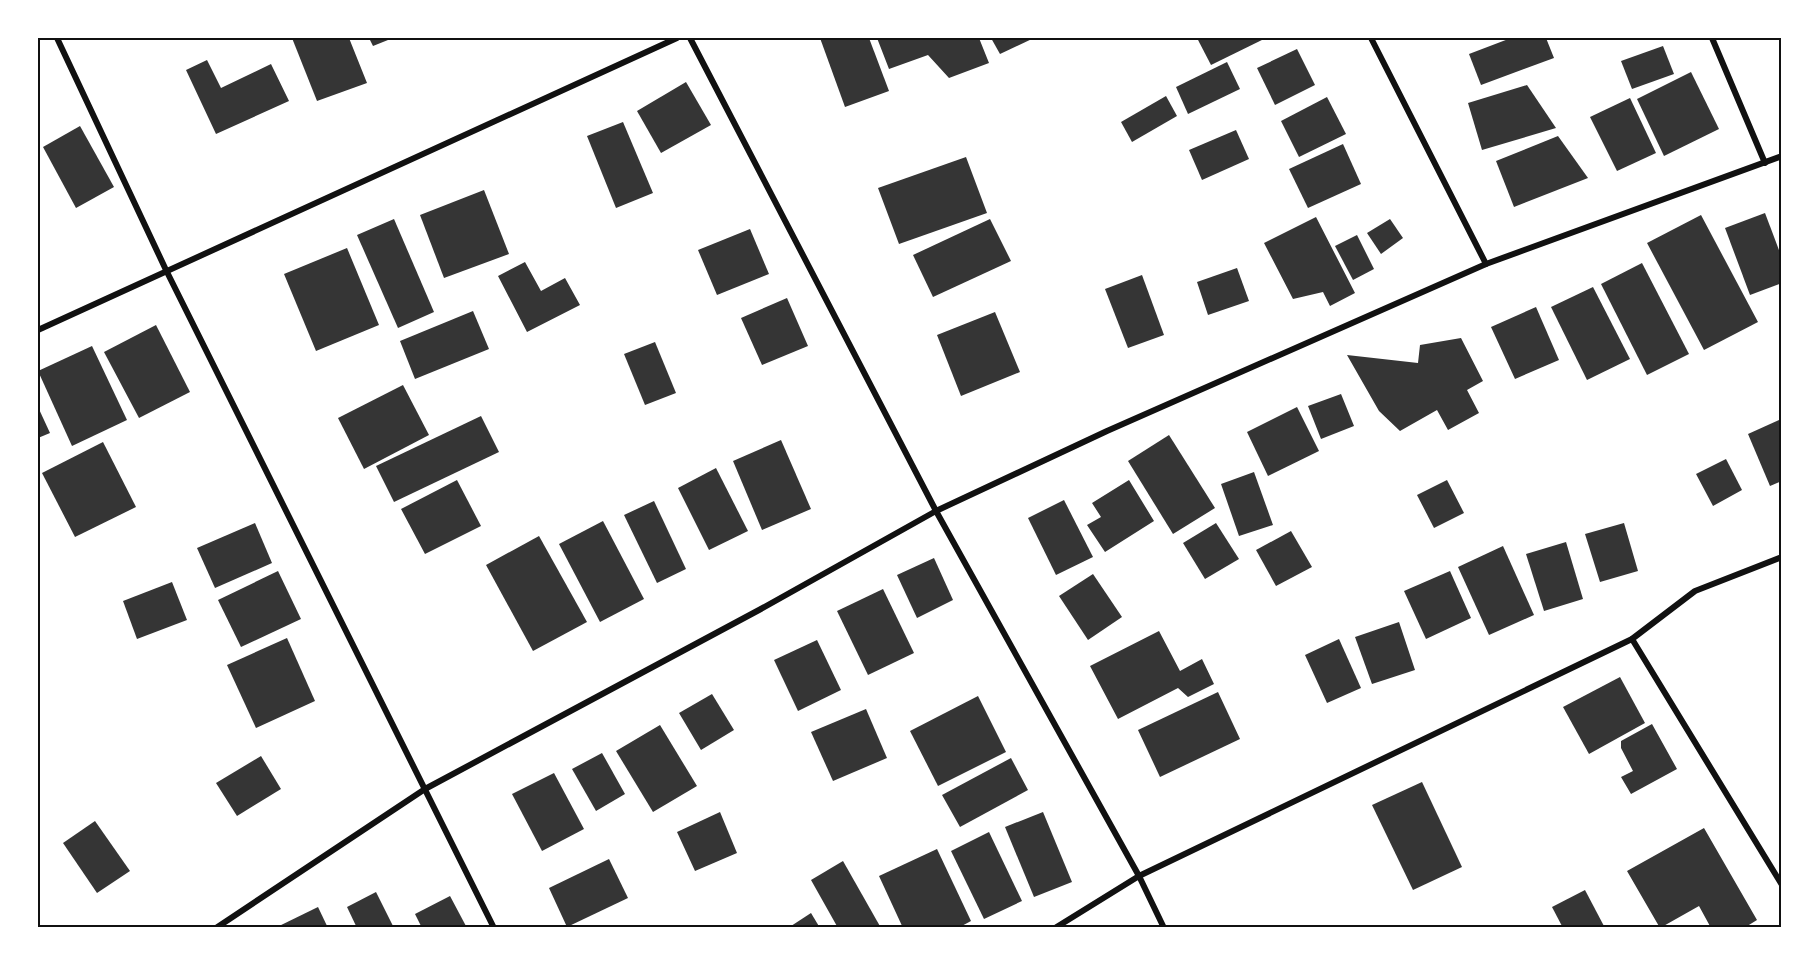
<svg xmlns="http://www.w3.org/2000/svg" width="1819" height="965" font-family="Cabin,sans-serif">
<rect width="100%" height="100%" fill="#fff"/>
<g fill="#353535">
<path d="M292,38H349L367,83L317,101Z"/>
<path d="M369,38H393L373,46Z"/>
<path d="M820,38H869L889,91L845,107Z"/>
<path d="M877,38H979L989,63L949,78L928,55L889,69Z"/>
<path d="M991,38H1034L1000,54Z"/>
<path d="M1197,38H1266L1211,65Z"/>
<path d="M1511,38H1546L1554,58L1481,85L1469,54Z"/>
<path d="M1663,46L1674,74L1632,89L1621,61Z"/>
<path d="M1297,49L1315,85L1275,105L1257,68Z"/>
<path d="M207,60L221,88L271,64L289,101L216,134L186,70Z"/>
<path d="M1227,62L1240,89L1188,114L1176,87Z"/>
<path d="M1691,72L1719,129L1664,156L1637,99Z"/>
<path d="M686,82L711,125L661,153L637,111Z"/>
<path d="M1527,85L1556,128L1482,150L1468,103Z"/>
<path d="M1166,96L1177,116L1132,142L1121,122Z"/>
<path d="M1327,97L1346,134L1299,157L1281,121Z"/>
<path d="M1630,98L1656,153L1617,171L1590,117Z"/>
<path d="M623,122L653,193L616,208L587,136Z"/>
<path d="M80,126L114,187L76,208L43,147Z"/>
<path d="M1236,130L1249,159L1202,180L1189,150Z"/>
<path d="M1558,136L1588,178L1514,207L1496,161Z"/>
<path d="M1343,144L1361,184L1308,208L1289,169Z"/>
<path d="M966,157L987,213L899,244L878,188Z"/>
<path d="M484,190L509,254L444,278L420,215Z"/>
<path d="M1765,213L1782,258V283L1750,295L1725,228Z"/>
<path d="M1701,215L1758,322L1704,350L1647,243Z"/>
<path d="M1316,217L1355,293L1330,306L1323,292L1293,299L1264,243Z"/>
<path d="M394,219L434,312L398,328L357,235Z"/>
<path d="M990,219L1011,261L933,297L913,255Z"/>
<path d="M1390,219L1403,238L1381,254L1367,233Z"/>
<path d="M750,229L769,274L717,295L698,250Z"/>
<path d="M1357,235L1374,269L1353,280L1335,246Z"/>
<path d="M347,248L379,325L316,351L284,274Z"/>
<path d="M525,262L541,291L565,278L580,305L527,332L498,276Z"/>
<path d="M1642,263L1689,354L1647,375L1601,284Z"/>
<path d="M1237,268L1249,301L1208,315L1197,282Z"/>
<path d="M1142,275L1164,335L1128,348L1105,289Z"/>
<path d="M1593,287L1630,359L1587,380L1551,307Z"/>
<path d="M787,298L808,346L762,365L741,318Z"/>
<path d="M1536,307L1559,360L1515,379L1491,327Z"/>
<path d="M473,311L489,349L415,379L400,341Z"/>
<path d="M995,312L1020,372L961,396L937,335Z"/>
<path d="M156,325L190,392L139,418L104,352Z"/>
<path d="M1461,338L1483,381L1467,390L1479,413L1448,430L1437,410L1400,431L1379,411L1347,355L1418,363L1420,345Z"/>
<path d="M655,342L676,393L645,405L624,354Z"/>
<path d="M92,346L127,420L72,446L38,371Z"/>
<path d="M403,385L429,435L364,469L338,418Z"/>
<path d="M1341,394L1354,426L1321,439L1308,406Z"/>
<path d="M38,407L50,433L38,438Z"/>
<path d="M1297,407L1319,451L1268,476L1247,432Z"/>
<path d="M481,416L499,452L394,502L376,466Z"/>
<path d="M1779,420L1782,427V481L1770,486L1748,434Z"/>
<path d="M1169,435L1215,508L1173,534L1128,461Z"/>
<path d="M781,440L811,509L762,530L733,461Z"/>
<path d="M103,442L136,507L75,537L42,473Z"/>
<path d="M1726,459L1742,490L1713,506L1696,474Z"/>
<path d="M716,468L748,531L709,550L678,488Z"/>
<path d="M1254,472L1273,525L1239,536L1221,484Z"/>
<path d="M457,480L481,526L425,554L401,509Z"/>
<path d="M1129,480L1154,521L1105,552L1087,525L1101,517L1092,503Z"/>
<path d="M1447,480L1464,513L1434,528L1417,495Z"/>
<path d="M1064,500L1093,557L1056,575L1028,518Z"/>
<path d="M654,501L686,569L657,583L624,515Z"/>
<path d="M603,521L644,599L600,622L559,544Z"/>
<path d="M255,523L272,563L215,588L197,548Z"/>
<path d="M1216,523L1239,559L1205,579L1183,543Z"/>
<path d="M1624,523L1638,571L1600,582L1585,534Z"/>
<path d="M1291,531L1312,567L1276,586L1256,550Z"/>
<path d="M539,536L587,622L533,651L486,565Z"/>
<path d="M1566,542L1583,599L1544,611L1526,554Z"/>
<path d="M1503,546L1534,615L1489,635L1458,567Z"/>
<path d="M934,558L953,600L917,618L897,575Z"/>
<path d="M278,571L301,619L241,647L218,600Z"/>
<path d="M1450,571L1471,618L1426,639L1404,591Z"/>
<path d="M1093,574L1122,617L1088,640L1059,596Z"/>
<path d="M172,582L187,620L137,639L123,601Z"/>
<path d="M883,589L914,653L868,675L837,611Z"/>
<path d="M1399,622L1415,670L1372,684L1355,637Z"/>
<path d="M1159,631L1180,671L1202,659L1214,684L1188,697L1178,688L1118,719L1090,666Z"/>
<path d="M287,638L315,701L256,728L227,665Z"/>
<path d="M1339,639L1361,688L1327,703L1305,655Z"/>
<path d="M817,640L841,690L798,711L774,660Z"/>
<path d="M1620,677L1645,723L1589,754L1563,707Z"/>
<path d="M1218,692L1240,739L1160,777L1138,730Z"/>
<path d="M712,694L734,730L701,750L679,713Z"/>
<path d="M978,696L1006,752L938,786L910,731Z"/>
<path d="M866,709L887,758L833,781L811,732Z"/>
<path d="M1652,724L1677,769L1631,794L1621,777L1633,771L1621,748V741Z"/>
<path d="M660,725L697,786L653,812L616,751Z"/>
<path d="M602,753L625,794L596,811L572,769Z"/>
<path d="M261,756L281,789L237,816L216,783Z"/>
<path d="M1011,758L1028,790L960,827L942,795Z"/>
<path d="M554,773L584,829L542,851L512,794Z"/>
<path d="M1422,782L1462,867L1413,890L1372,805Z"/>
<path d="M720,812L737,853L695,871L677,832Z"/>
<path d="M1043,812L1072,882L1034,897L1005,827Z"/>
<path d="M95,821L130,871L97,893L63,843Z"/>
<path d="M1704,828L1757,920L1744,928H1711L1699,906L1660,928L1627,871Z"/>
<path d="M989,832L1022,901L984,919L951,851Z"/>
<path d="M937,849L971,921L958,928H903L879,876Z"/>
<path d="M609,859L628,898L567,927L549,888Z"/>
<path d="M843,861L881,928H838L811,880Z"/>
<path d="M1585,890L1605,928H1563L1552,907Z"/>
<path d="M376,892L394,928H357L347,907Z"/>
<path d="M450,896L467,928H422L415,914Z"/>
<path d="M318,907L328,928H275Z"/>
<path d="M811,913L820,928H788Z"/>
</g>
<g fill="none" stroke-linecap="round" stroke-linejoin="round">
<g stroke="#111" stroke-width="6">
<path d="M57,38L166,270L494,928"/>
<path d="M690,38L936,511L1139,876L1164,928"/>
<path d="M1371,38L1486,264"/>
<path d="M1712,38L1765,163"/>
<path d="M38,330L677,38"/>
<path d="M1632,639L1782,885"/>
<path d="M216,928L425,789L759,610L936,511L1107,431L1486,264L1782,156"/>
<path d="M1055,928L1139,876L1632,639L1695,591L1782,557"/>
</g>
</g>
<rect width="1819" height="965" fill="none" stroke="#ffffff" stroke-width="78"/>
<rect x="39" y="39" width="1741" height="887" fill="none" stroke="#111" stroke-width="2"/>
</svg>
